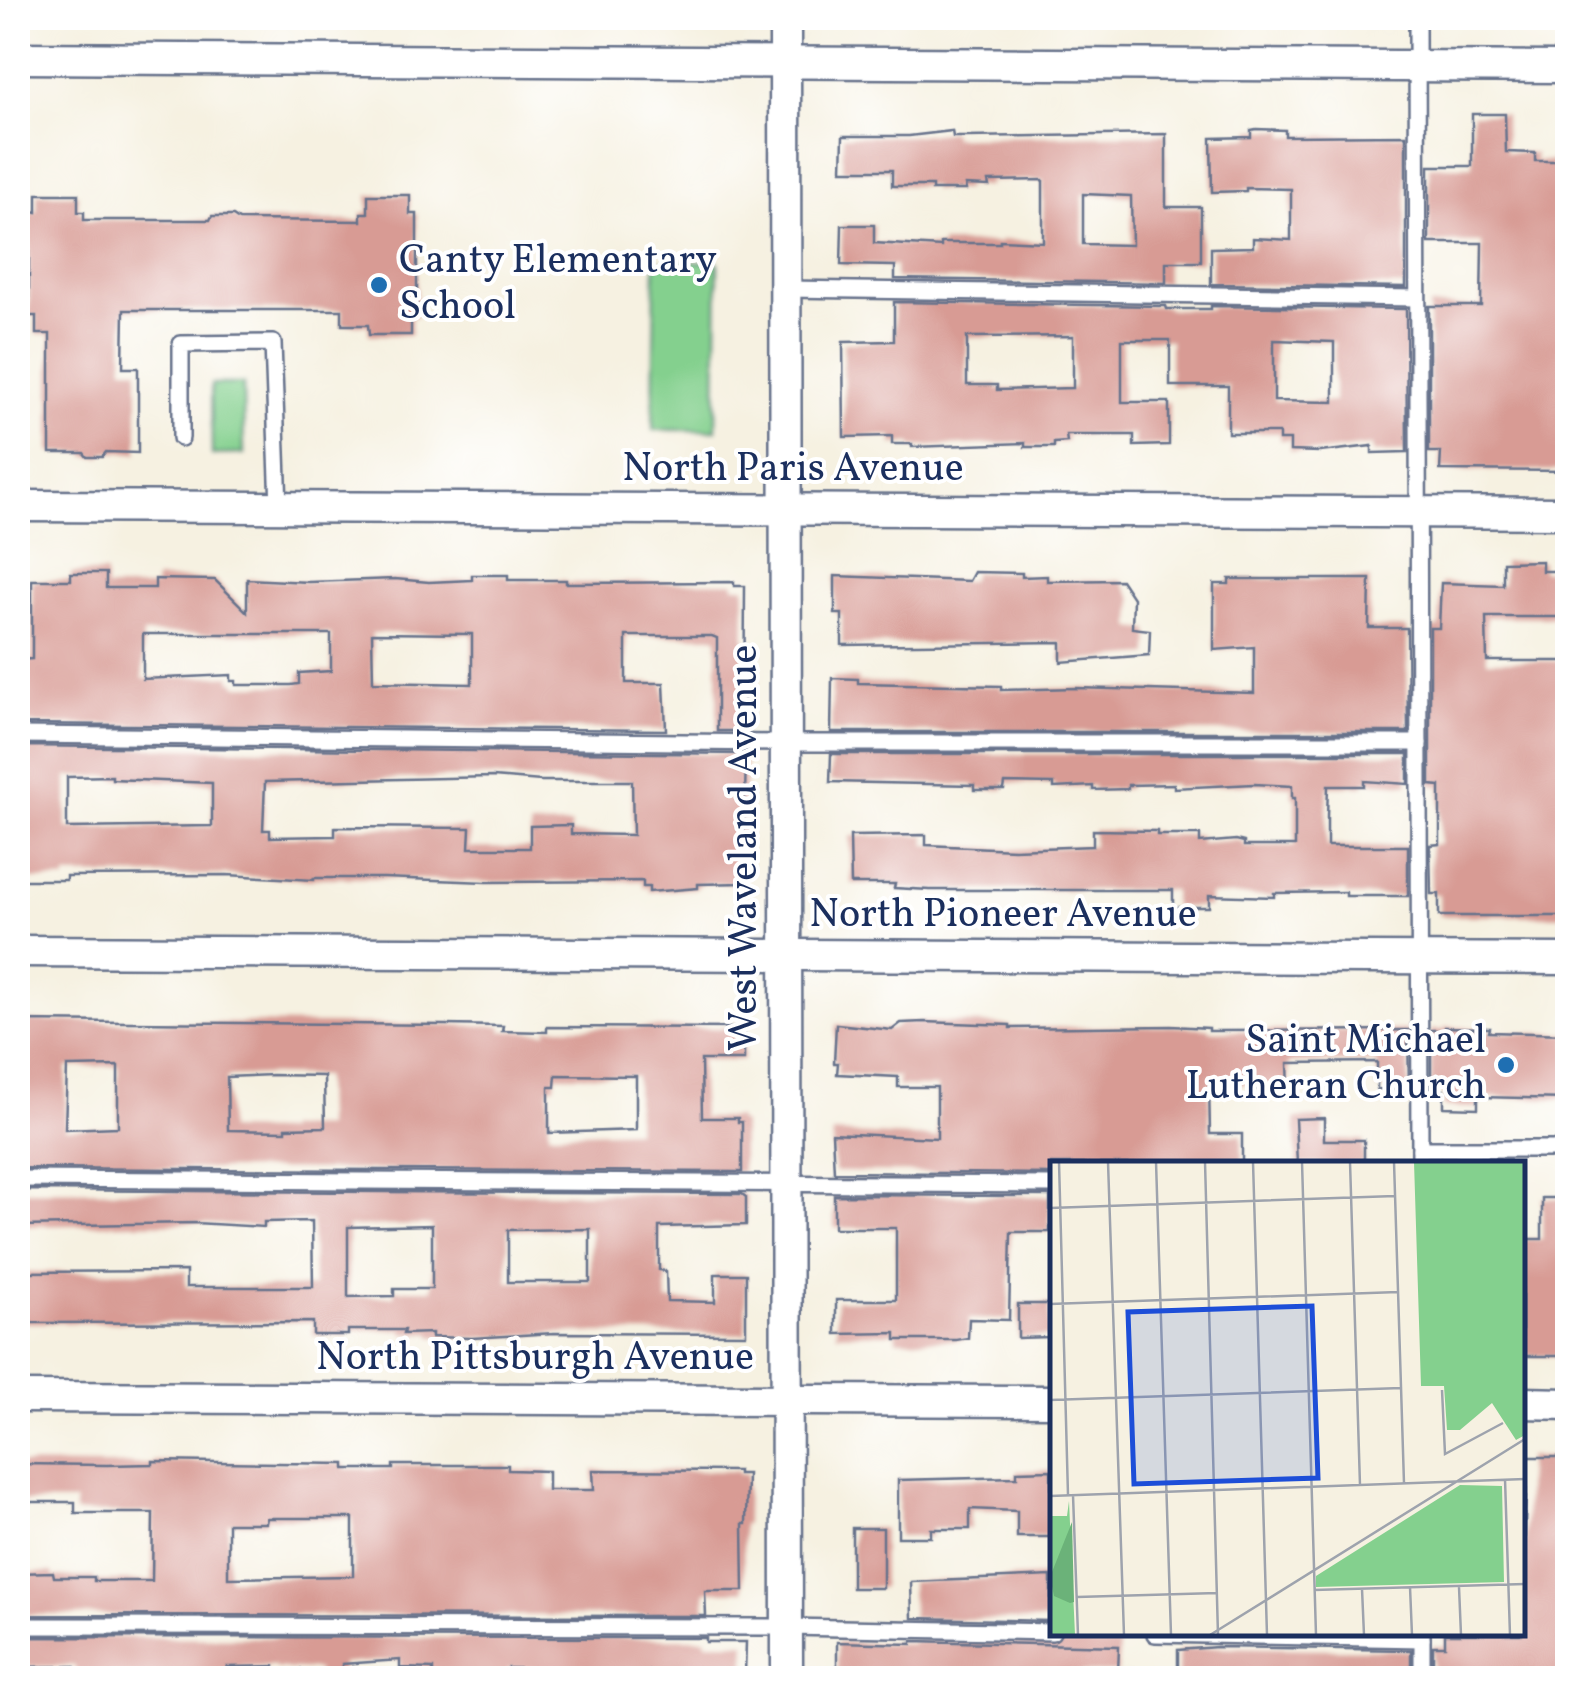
<svg xmlns="http://www.w3.org/2000/svg" width="1585" height="1696" font-family="Vollkorn,serif">
<rect width="100%" height="100%" fill="#fff"/>
<filter id="ink" filterUnits="userSpaceOnUse"><feTurbulence type="fractalNoise" baseFrequency=".01" numOctaves="2"/><feDisplacementMap in="SourceGraphic" scale="20" xChannelSelector="R" yChannelSelector="G"/><feConvolveMatrix kernelMatrix="1 2 1 2 8 2 1 2 1" color-interpolation-filters="sRGB"/></filter>
<filter id="wash" filterUnits="userSpaceOnUse"><feTurbulence type="fractalNoise" baseFrequency=".0048" numOctaves="4" result="noise"/><feDisplacementMap in="SourceGraphic" scale="40" xChannelSelector="R" yChannelSelector="G"/><feGaussianBlur stdDeviation="2.25" result="paint"/><feColorMatrix in="noise" values="0 0 0 0 0 0 0 0 0 0 0 0 0 0 0 0 0 1.4 0 .05"/><feComposite in="paint" operator="in"/></filter>
<g filter="url(#wash)">
<rect width="100%" height="100%" fill="#f6f1e1"/>
<g fill="#84d08e" stroke="#508076" stroke-width="2.5">
<path d="M655,262H718L716,430H653Z"/>
<path d="M211,384H243L244,454L212,455Z"/>
</g>
<g id="blocks">
<g fill="#d89b94" fill-rule="evenodd">
<path d="M1472,114H1505L1506,152L1535,153V161H1568V471L1440,470L1441,452H1429V306H1481L1482,243H1429V166H1472Z"/>
<path d="M1256,129L1285,130V136L1406,135V287L1211,284V248L1253,247V238L1291,240V189L1246,188V191L1212,192L1211,138L1251,137V130Z"/>
<path d="M952,131L953,137H965L1166,134V207H1201V262H1166V283L895,279V266L841,265L842,225H874V243L941,247V243H1000V240L1043,242V180L988,181L989,186L965,185L966,190H932V186H892V170H842L843,136H909ZM1083,194L1131,196L1132,245L1083,244Z"/>
<path d="M37,194H78V212H84V220H210L212,216H233L239,220L361,221V213H368V195H410V214H417V316L411,317V335H369L368,325H342V310H124L123,368H138V453L106,452L102,457H87L84,453H50V334H36V316H29V211L37,212Z"/>
<path d="M894,302L1166,306L1167,309H1211V306L1406,309L1407,452L1372,453V446L1320,452L1290,451V440H1279V433H1228V386H1170V340H1122V402H1169V445L1134,446V435H1066L1067,442L1054,443V447H1025V443L912,447V444H892V436L844,437L843,342L894,341ZM1073,336V388L997,390V385H967V337ZM1274,340L1334,342V402L1274,401Z"/>
<path d="M1542,561V571H1568V617H1486L1487,661H1568V916H1439V894H1431L1430,845L1440,844V786L1430,785V628H1439L1441,583L1503,585V562Z"/>
<path d="M974,572L1022,573V577L1047,576V581L1121,580L1133,598L1132,628L1150,630L1149,655L1061,662V642L842,645V614H835V576L969,581Z"/>
<path d="M71,573H106V588H155V579L215,580L247,612V579L309,582L395,579L429,582L472,580V575H508V580H566V583L734,582V586H745L744,731H717V638L712,636H626V683H664L666,730L18,724V660L32,659V580H71ZM372,633L472,634V684L373,682ZM143,634H331V671L299,673V684L291,685H236V681H231V675L143,679Z"/>
<path d="M1229,579H1370L1369,628H1407L1408,732H831L832,678L858,679V683L1001,686V690L1076,688L1254,693V647L1214,650V584H1229Z"/>
<path d="M18,746L746,754L743,883L698,884V888L649,892V887H643V881L486,882L384,878H314V880L227,875L66,876V880H18ZM112,776V779L212,783V826L67,828V777ZM493,777L541,781H632L633,835L571,834V825L530,826V848H469L470,828L335,827V836L270,837V830H263L265,782Z"/>
<path d="M831,754H1408V784L1364,781V786H1328L1327,817V846H1408V896H1346V892L1274,893V897L1209,895V907H1173V890H930L894,888L895,884H851L850,836L926,835V845L1014,849L1093,846V830L1157,831V835H1200V843L1236,840L1244,842V846H1295V798H1292V786L1254,784L1174,788V784L1128,785V789L1093,790V786L1054,788V784L1005,783L1004,790H974V785L830,782Z"/>
<path d="M18,1021L445,1025L503,1026L502,1031L547,1032V1027L744,1028V1060H701L702,1118H738V1122H742V1172L18,1168ZM118,1066V1127L65,1129L67,1067ZM272,1075L324,1076L325,1127L286,1128V1131L228,1130L227,1077ZM556,1075L636,1076V1130L549,1133V1087H555Z"/>
<path d="M924,1022L1010,1025V1028L1171,1026L1209,1028V1031L1408,1030L1409,1090L1377,1089V1062L1288,1063L1289,1090H1257V1084L1209,1083L1210,1134H1242V1164H1051V1174L834,1172L832,1133L937,1138V1087H898V1077L837,1074L838,1063H834L836,1024L892,1030L901,1023Z"/>
<path d="M1445,1027L1490,1028L1489,1032L1568,1034V1099L1478,1097V1108L1444,1107V1090H1431V1030H1445Z"/>
<path d="M1324,1118V1140H1364V1164H1297L1295,1119Z"/>
<path d="M18,1190L742,1194L746,1197V1225L659,1227V1270L666,1271L667,1301L715,1302V1274H746V1334L554,1333L472,1338L432,1337V1333L403,1334L404,1330H348V1335H313V1322L18,1323V1272L186,1271V1287H313L312,1221L264,1222V1227L195,1223L18,1226ZM432,1225V1289H394V1296L348,1297V1227ZM590,1229V1282H508V1230Z"/>
<path d="M834,1195L1050,1196V1232H1011L1009,1320L969,1319L968,1338L956,1340H896V1333L836,1334V1300H896V1228H834Z"/>
<path d="M1542,1198H1568V1356H1522V1239H1542Z"/>
<path d="M1018,1304H1049V1337L1018,1338Z"/>
<path d="M1527,1457H1568V1678H1433V1646H1445V1634H1522Z"/>
<path d="M153,1461L345,1464V1469H393V1465H508V1470L548,1471V1490H594L593,1470L738,1471V1474H747L746,1524H743L744,1591H705L706,1616L18,1615V1573L53,1572L54,1577H94V1581H152L153,1513H75V1502H18V1464L107,1465L153,1464ZM267,1518H353V1576L228,1578V1523H266Z"/>
<path d="M1051,1470L1052,1537H1017V1511L970,1509V1529H931V1537H898V1480L1017,1477V1471Z"/>
<rect x="852" y="1528" width="31" height="60"/>
<path d="M1051,1576V1621L912,1618L911,1582Z"/>
<path d="M18,1637L706,1638V1642H746L745,1674H714V1670L554,1672V1669L508,1668V1675H433V1669L400,1668V1660L342,1664V1677L317,1678V1670L275,1669V1666L227,1667V1678L106,1674V1678H75V1666L18,1667Z"/>
<path d="M912,1641L1119,1646L1118,1673H1051V1678H978V1673L931,1674V1678L837,1674V1642L912,1644Z"/>
<path d="M1217,1647L1411,1650V1678L1283,1674V1678H1178V1650Z"/>
</g>
</g>
</g>
<g filter="url(#ink)">
<use href="#blocks" fill-opacity="0" stroke="#68738c" stroke-width="2.5"/>
<g fill="none" stroke-linecap="round" stroke-linejoin="round">
<g stroke="#68738c" stroke-width="20">
<g id="service">
<path d="M1417,18L1420,1164"/>
<path d="M786,289L1417,298"/>
<path d="M181,438V344L273,343L279,507"/>
<path d="M18,735L786,743H1419"/>
<path d="M1420,1149H1568"/>
<path d="M18,1179L1052,1185"/>
<path d="M18,1626L787,1627L1052,1632"/>
<path d="M1155,1634L1422,1639"/>
<path d="M1422,1634V1678"/>
</g>
</g>
<g stroke="#68738c" stroke-width="35">
<g id="minor">
<path d="M785,18L787,1678"/>
<path d="M18,58L1568,67"/>
<path d="M18,506L1568,513"/>
<path d="M18,951L1568,959"/>
<path d="M18,1397L1052,1401"/>
<path d="M1522,1403L1568,1404"/>
</g>
</g>
<use href="#service" stroke="#fff" stroke-width="15"/>
<use href="#minor" stroke="#fff" stroke-width="30"/>
</g>
</g>
<g fill="#1f6fb2" stroke="#fff" stroke-width="4">
<circle cx="379" cy="285" r="10"/>
<circle cx="1506" cy="1065" r="10"/>
</g>
<g text-anchor="middle" dominant-baseline="central" stroke-width="8" stroke-linejoin="round" paint-order="stroke">
<g font-size="40" fill="#1b2f5e" stroke="#fff" text-anchor="start">
<text x="399" y="262">Canty Elementary<tspan x="399" dy="46">School</tspan></text>
<text x="1486" y="1042" text-anchor="end">Saint Michael<tspan x="1486" dy="46">Lutheran Church</tspan></text>
</g>
<g font-size="40" fill="#1b2f5e" stroke="#fff">
<text x="793" y="470">North Paris Avenue</text>
<text transform="translate(746 848) rotate(-90)">West Waveland Avenue</text>
<text x="1003" y="916">North Pioneer Avenue</text>
<text x="535" y="1359">North Pittsburgh Avenue</text>
</g>
</g>
<g transform="translate(1050 1161)">
<rect width="475" height="475" fill="#f6f1e1"/>
<path d="M364,1H475V274L466,279L442,242L410,269H397L394,225H371ZM410,324L452,325L454,421L266,426V415ZM19,340L25,474H0V355H17Z" fill="#84d08e"/>
<path d="M22,361L24,441L20,442L4,435L0,416Z" fill="#6bb279"/>
<path fill="none" stroke="#9ea3ad" stroke-width="2.5" d="M9,1L18,334M58,1L74,474M106,1L121,474M155,1L168,474M203,1L217,474M252,1L266,474M300,1L310,324M344,1L354,322M0,47L345,35M0,143L348,131M392,229L395,293L453,262M0,239L351,227M455,318L460,474M23,334L28,474M0,335L475,318M360,426L362,474M409,426L411,474M312,428L314,474M264,429L475,423M27,436L167,432M160,474L475,278"/>
<path fill="#1d4ed8" fill-opacity="0.15" stroke="#1d4ed8" stroke-width="5" d="M262,145L268,317L84,323L78,151Z"/>
<rect width="475" height="475" fill="none" stroke="#1b2f5e" stroke-width="5"/>
</g>
<rect width="1585" height="1696" fill="none" stroke="#fff" stroke-width="60"/>
</svg>
